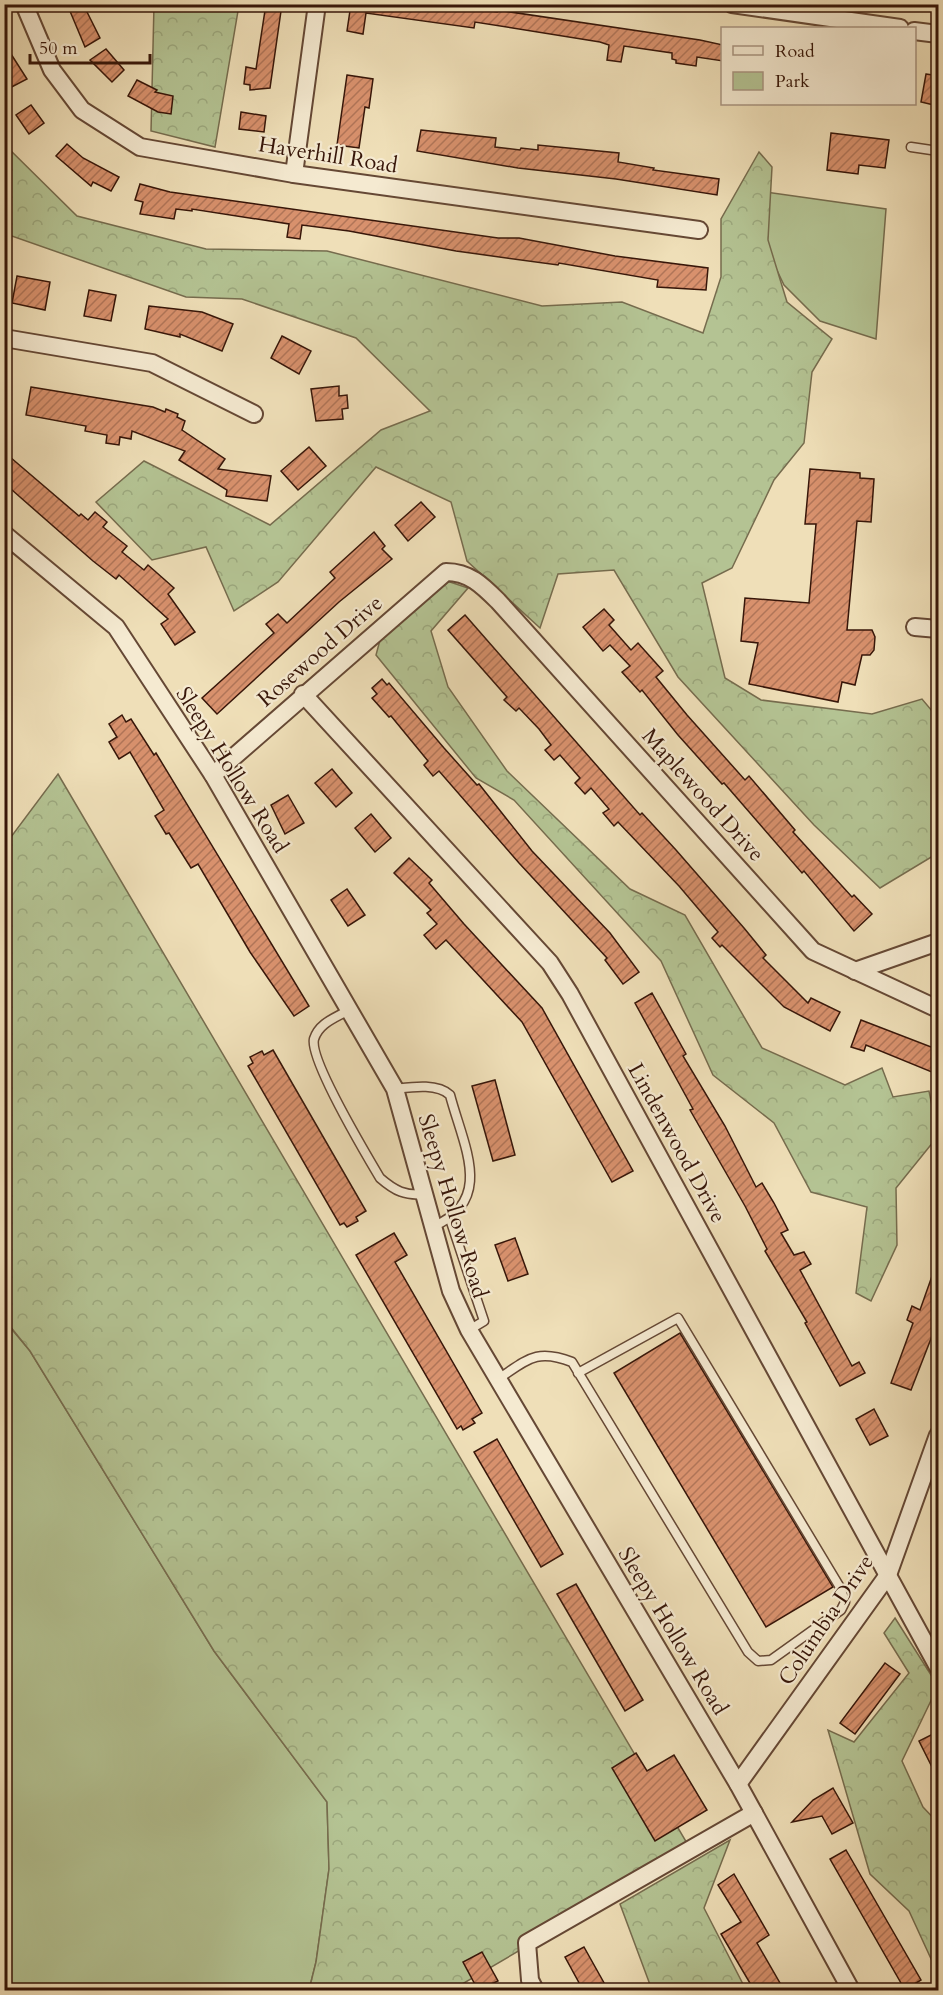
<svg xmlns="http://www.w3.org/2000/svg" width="943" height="1995" font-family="Cardo,serif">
<defs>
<pattern id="forest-crowns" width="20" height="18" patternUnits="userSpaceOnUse" patternTransform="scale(1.5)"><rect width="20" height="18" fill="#b4c393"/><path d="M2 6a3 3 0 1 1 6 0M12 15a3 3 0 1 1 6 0" fill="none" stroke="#9ba77d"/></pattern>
<pattern id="building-hatch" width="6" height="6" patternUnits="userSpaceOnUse" patternTransform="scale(1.5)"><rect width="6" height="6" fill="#d8916d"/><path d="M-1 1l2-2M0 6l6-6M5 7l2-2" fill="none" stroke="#b07558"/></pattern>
</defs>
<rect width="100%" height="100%" fill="#efdfb8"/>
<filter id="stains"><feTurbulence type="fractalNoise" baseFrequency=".00333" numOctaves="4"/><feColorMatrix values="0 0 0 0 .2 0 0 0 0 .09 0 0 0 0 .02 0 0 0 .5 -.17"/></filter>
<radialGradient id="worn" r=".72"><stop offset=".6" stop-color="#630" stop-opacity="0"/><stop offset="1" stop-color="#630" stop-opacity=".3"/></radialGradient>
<g fill="#b4c393" stroke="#766c4e" stroke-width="1.5">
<path d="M759,191L886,209L876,339L820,321L784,285L761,237Z"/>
<path d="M4,1320L30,1351L214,1651L327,1802L329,1869L316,1962L309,1990H5Z"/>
</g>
<g fill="url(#forest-crowns)" stroke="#766c4e" stroke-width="1.5">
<path d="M154,5H239L215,147L151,131Z"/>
<path d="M4,144L77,216L206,249L327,251L542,306L622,302L703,333L721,277V219L759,152L772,167L768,240L787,302L832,339L812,372L804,443L774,480L732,568L702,583L725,678L761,700L872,714L922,699L938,718V853L880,888L814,825L678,677L614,570L558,574L540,628L467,561L451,502L376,467L278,582L234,611L206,547L152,560L96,502L144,461L270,525L381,430L430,411L356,338L242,299L186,297L6,234Z"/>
<path d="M447,581L468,588L431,631L448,687L507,771L630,889L685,915L762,1048L845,1085L882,1068L893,1097L929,1091L938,1136L896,1188L897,1245L871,1301L856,1293L867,1207L811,1192L774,1123L713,1075L661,961L514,800L476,778L376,655L380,640Z"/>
<path d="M58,774L691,1850L452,1990H309L316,1962L329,1869L327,1802L214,1651L30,1351L5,1320V845Z"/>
<path d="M895,1618L938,1686L902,1761L923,1807L938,1823V1974L909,1911L870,1874L828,1730L854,1742L909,1673L884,1633Z"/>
<path d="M730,1840L704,1908L746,1990H652L620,1904Z"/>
</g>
<g fill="url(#building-hatch)" stroke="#371609" stroke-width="1.5">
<path d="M67,4H83L100,38L85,47Z"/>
<path d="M266,4H282L270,88L250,90V85L244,84L246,67L256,69Z"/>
<path d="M351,4H440L497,12V10L700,40L723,45V61L697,57L696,66L676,63V60L672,59V53L624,46L621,62L607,60L609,45L600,42L475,22L474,28L366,13L363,34L347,31Z"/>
<path d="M4,43L27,79L4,91Z"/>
<path d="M106,49L124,70L112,82L90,60Z"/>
<path d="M926,74L939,76V100L935,99L934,105L921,102Z"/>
<path d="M347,75L373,79L369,108L365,107L359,148L337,145Z"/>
<path d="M137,80L157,90L155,92L173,96L171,114L158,112L128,96Z"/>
<path d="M31,105L44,123L29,134L16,115Z"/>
<path d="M241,112L266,116L264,132L239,129Z"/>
<path d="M421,130L496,138L495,147L520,150L521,148L538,150V145L619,153L618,162L654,168L653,170L719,179L717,195L616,179L518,168L417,151Z"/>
<path d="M831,133L889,140L885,168L859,165L858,174L827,170Z"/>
<path d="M67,144L83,158L119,177L111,191L93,182L91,186L56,156Z"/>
<path d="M140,184L170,192L498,238H519L615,256L708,268L706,290L657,287L658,280L559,263L558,265L456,251L349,231L302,225L300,239L287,237L289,224L192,209V211L176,209L174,219L140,214L143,202L135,200Z"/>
<path d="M17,276L50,282L45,310L12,303Z"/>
<path d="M89,290L116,295L111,321L84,316Z"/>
<path d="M149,306L202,312L233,324L222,351L180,334V337L145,329Z"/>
<path d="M282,336L311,351L299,374L271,358Z"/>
<path d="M339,386V396L347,395L348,408L342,409L343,419L316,421L311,389Z"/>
<path d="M31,387L153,407L165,412L166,409L178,414L177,417L185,421L182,430L225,459L218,469L271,476L267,501L226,496L227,490L179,460L185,451L132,431L131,439L120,437L119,445L106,443L107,435L85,431L86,426L26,415Z"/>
<path d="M309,447L326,466L298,490L281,471Z"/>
<path d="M10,457L79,516L81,514L88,520L95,512L107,522L103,527L127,546L122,552L144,570L148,565L174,588L168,594L195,632L175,645L161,624L168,619L119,575L116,579L93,561L4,483V464Z"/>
<path d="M810,469L860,473V478L874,479L871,522L857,521L847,630H872L875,637L874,650L870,655H862L855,685L842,682L838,702L749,684L758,643L741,641L745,598L809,603L816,524H805Z"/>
<path d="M421,502L435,517L408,541L395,525Z"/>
<path d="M374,532L385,546L382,549L392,559L339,602L217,714L202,698L274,633L266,624L278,614L287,623L335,578L330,572Z"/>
<path d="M604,609L614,620L609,625L631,650L638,643L663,671L656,677L687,715L745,780L749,776L795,830L793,832L852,897L854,895L872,914L854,931L804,871L802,873L724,783L722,784L678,735L642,690L640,692L622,672L630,666L610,645L603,651L583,627Z"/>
<path d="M465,615L640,815L642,813L676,850L744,928L766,955L763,958L808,1003L811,998L840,1012L830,1031L784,1007L722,945L720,947L712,938L718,932L679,886L618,822L614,826L603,813L609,809L591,788L585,794L575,783L580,778L560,755L554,760L545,750L551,745L539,729L519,708L516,711L504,700L507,697L448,630Z"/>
<path d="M382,679L387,685L389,683L444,748L477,785L479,784L532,851L610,933L639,972L623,984L605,960L607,958L519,863L439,771L433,776L424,765L428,761L391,716L389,717L372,698L377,694L372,688Z"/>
<path d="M122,715L126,722L131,719L154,755L156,753L309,1006L294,1016L250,952L198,864L191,868L169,833L166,834L155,816L164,810L130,752L119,759L109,742L117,737L109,724Z"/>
<path d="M332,769L352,793L336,807L315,783Z"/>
<path d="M288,795L304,823L285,834L271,805Z"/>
<path d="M371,814L391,838L375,852L355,828Z"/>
<path d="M409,858L432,880L429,883L464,924L542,1008L633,1171L612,1182L522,1022L446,940L436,949L424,935L437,924L427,913L431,910L394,873Z"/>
<path d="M347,889L365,915L348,926L331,900Z"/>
<path d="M652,993L686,1054L683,1056L725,1126L756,1187L762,1183L774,1203L788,1230L781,1233L794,1255L804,1252L811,1264L800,1270L852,1366L859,1362L865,1373L840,1386L805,1323L807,1322L765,1251L767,1249L745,1206L690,1110L693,1109L635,1003Z"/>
<path d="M861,1020L939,1050V1075L866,1045L864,1051L851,1047Z"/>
<path d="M273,1050L366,1211L356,1217L358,1221L347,1227L344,1223L340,1225L248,1066L253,1063L250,1057L262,1051L264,1055Z"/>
<path d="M495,1080L515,1155L493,1161L472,1086Z"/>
<path d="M394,1233L407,1255L395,1262L482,1413L472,1419L475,1423L463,1430L461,1426L457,1429L356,1255Z"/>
<path d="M515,1238L528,1274L508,1281L495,1245Z"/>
<path d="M937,1262L939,1318L911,1390L891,1383L913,1323L907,1320L912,1306L920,1310Z"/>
<path d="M680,1333L833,1587L766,1627L614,1373Z"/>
<path d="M874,1409L888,1436L870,1445L856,1419Z"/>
<path d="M497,1439L563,1554L541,1567L474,1452Z"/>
<path d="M576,1584L643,1700L625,1711L557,1594Z"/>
<path d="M885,1663L900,1674L855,1734L840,1723Z"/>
<path d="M939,1731V1781L919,1741Z"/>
<path d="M636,1753L647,1771L674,1755L707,1810L655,1841L612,1768Z"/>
<path d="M833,1788L853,1823L832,1834L822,1816L792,1822L813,1800Z"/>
<path d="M846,1850L921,1980L905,1990L830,1859Z"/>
<path d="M734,1874L769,1935L757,1943L784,1990H754L721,1934L741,1922L718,1885Z"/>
<path d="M584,1947L608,1990H583L565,1957Z"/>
<path d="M482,1952L498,1981L478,1990L463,1962Z"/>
</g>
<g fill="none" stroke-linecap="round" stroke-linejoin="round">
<g stroke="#654835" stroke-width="11">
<g id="lane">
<path d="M911,147L938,151"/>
<path d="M349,1010C335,1018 319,1023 314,1039C309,1059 367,1156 380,1178C395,1191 405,1196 425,1194"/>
<path d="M395,1089C412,1087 437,1083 450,1095C463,1145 495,1200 434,1226"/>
<path d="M450,1219L484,1321L469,1330"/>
<path d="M498,1379C527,1360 536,1348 572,1362L748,1652L758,1661L771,1660L841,1610L845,1602L841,1589L678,1318L578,1373"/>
</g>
</g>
<g stroke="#654835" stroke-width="20">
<g id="street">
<path d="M24,4L52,70L82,110L140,147L294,174L699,230"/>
<path d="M732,4L900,28"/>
<path d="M914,31L938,34"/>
<path d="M294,174L317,4"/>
<path d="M4,338L152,363L254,414"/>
<path d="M4,534L116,627L213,775L395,1089L451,1291L469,1330L738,1784L851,1990"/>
<path d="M915,627L938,629"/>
<path d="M303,694L550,963L570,994L938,1667"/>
<path d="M213,775L446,572C469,572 482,585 498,601L813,951L938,1009"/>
<path d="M855,971L938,942"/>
<path d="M738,1784L888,1575L938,1435"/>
<path d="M535,1990L530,1980L527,1943L754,1813"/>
</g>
</g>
<use href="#lane" stroke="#f5ead1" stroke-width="8"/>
<use href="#street" stroke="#f5ead1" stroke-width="16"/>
</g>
<g text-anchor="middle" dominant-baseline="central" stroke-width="4.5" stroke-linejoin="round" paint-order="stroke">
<g font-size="22" fill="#371609" stroke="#f5ead1">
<text transform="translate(328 155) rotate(9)">Haverhill Road</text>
<text transform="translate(320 651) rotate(-41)">Rosewood Drive</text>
<text transform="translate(232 770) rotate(58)">Sleepy Hollow Road</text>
<text transform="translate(703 795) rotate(48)">Maplewood Drive</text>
<text transform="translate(677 1143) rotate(61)">Lindenwood Drive</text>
<text transform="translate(453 1206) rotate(73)">Sleepy Hollow Road</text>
<text transform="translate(826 1620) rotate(-56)">Columbia Drive</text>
<text transform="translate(673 1631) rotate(59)">Sleepy Hollow Road</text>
</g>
</g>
<rect width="943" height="1995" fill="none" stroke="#efdfb8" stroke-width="24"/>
<rect x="6" y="6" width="931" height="1983" fill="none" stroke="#371609" stroke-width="3"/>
<rect x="12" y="12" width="919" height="1971" fill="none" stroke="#371609" stroke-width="1.5"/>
<rect x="721" y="27" width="195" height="78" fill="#f5ead1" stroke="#a99581" stroke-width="1.5"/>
<rect x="733" y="46" width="30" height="9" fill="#f5ead1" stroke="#a99581" stroke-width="1.5"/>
<text x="775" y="57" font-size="18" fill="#371609">Road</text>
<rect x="733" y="72" width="30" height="18" fill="#b4c393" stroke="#a99581" stroke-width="1.5"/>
<text x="775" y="87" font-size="18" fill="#371609">Park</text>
<path d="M30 54v9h120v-9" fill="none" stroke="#371609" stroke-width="3"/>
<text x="39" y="54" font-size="18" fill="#371609" stroke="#f5ead1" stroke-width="4.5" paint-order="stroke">50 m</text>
<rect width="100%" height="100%" filter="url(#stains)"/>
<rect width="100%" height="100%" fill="url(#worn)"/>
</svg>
